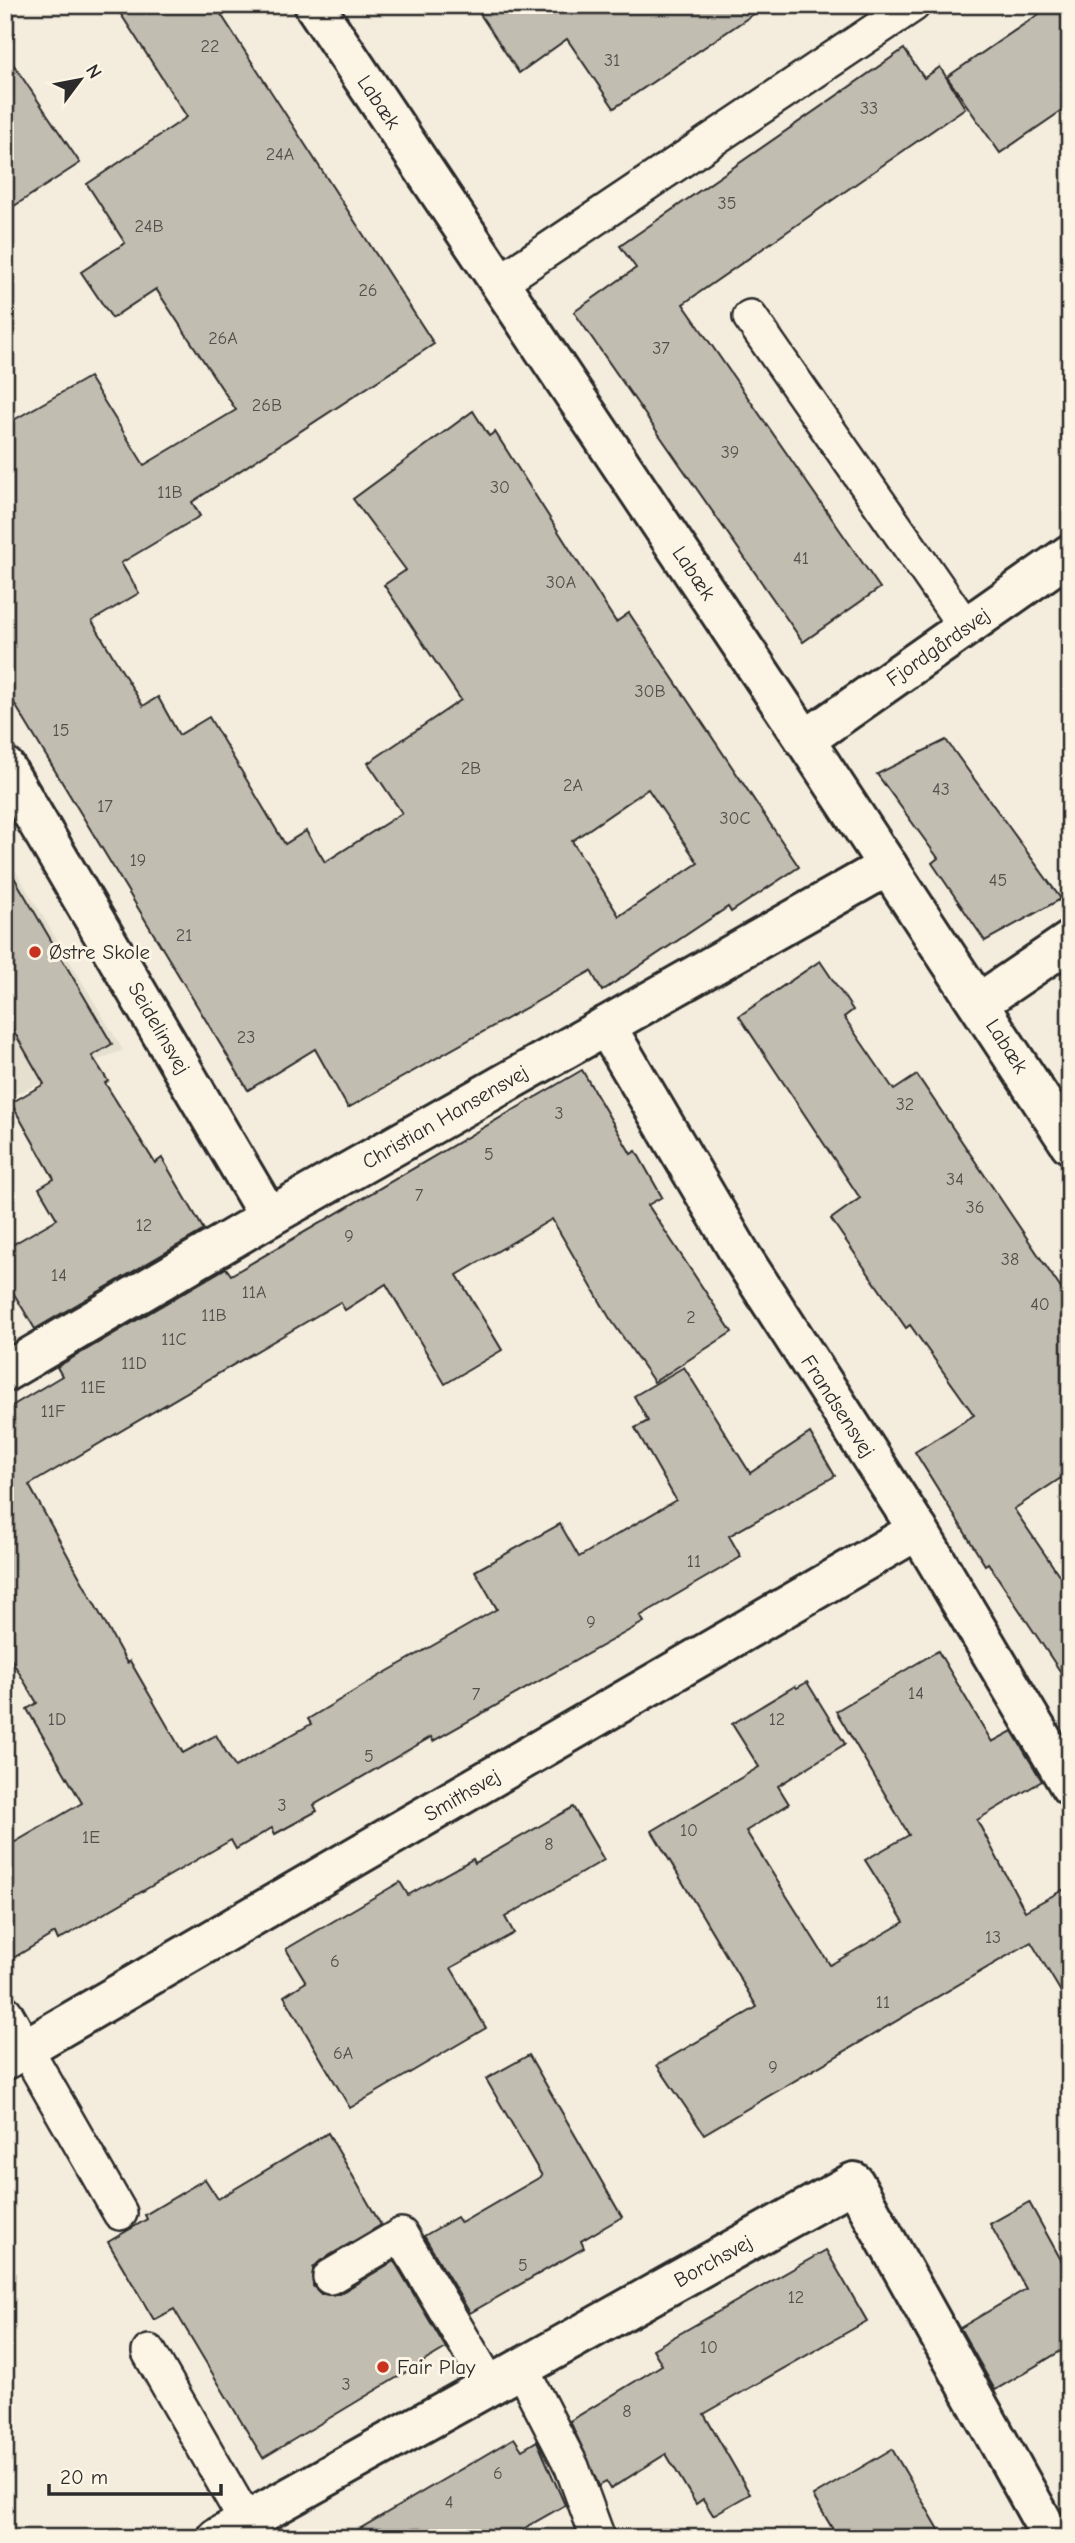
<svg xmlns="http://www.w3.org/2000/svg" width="1075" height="2543" font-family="'Comic Neue',sans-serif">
<rect width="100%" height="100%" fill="#f4edde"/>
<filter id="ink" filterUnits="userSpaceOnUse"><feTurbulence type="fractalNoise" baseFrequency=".0143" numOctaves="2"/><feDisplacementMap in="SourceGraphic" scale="14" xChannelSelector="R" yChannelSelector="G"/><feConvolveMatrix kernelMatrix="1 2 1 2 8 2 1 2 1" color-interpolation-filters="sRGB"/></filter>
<g filter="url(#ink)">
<path fill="#e5dfd0" d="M5,853L123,1050L5,1098Z"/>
<g fill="#c2bdb1" stroke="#2b2b2b" stroke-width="2" fill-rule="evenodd">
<path d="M115,5H215L434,344L192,502L200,516L121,563L139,593L92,621L143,706L158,697L179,735L209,717L285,844L306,831L325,862L402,813L368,763L461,700L384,585L406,570L353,499L473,411L489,436L495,432L616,622L629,613L799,867L731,912L728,907L602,991L591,971L348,1108L315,1049L248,1090L5,688V425L89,377L144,465L236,410L156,289L112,318L81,272L125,243L87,184L187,117ZM648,789L698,863L619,916L572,841Z"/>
<path d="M474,5H767L614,108L567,39L519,73Z"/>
<path d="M1052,5H1070V105L1000,153L947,77Z"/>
<path d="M904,49L924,78L940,67L965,108L683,304L880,588L803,642L574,312L636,268L620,246Z"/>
<path d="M5,52L80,163L5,212Z"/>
<path d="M946,740L1061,899L985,941L932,863L938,858L877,774Z"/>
<path d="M5,862L112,1044L92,1056L108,1081L105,1083L155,1163L162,1158L204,1230L35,1329L5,1279V1249L57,1219L39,1188L54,1179L11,1103L44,1084L5,1016Z"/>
<path d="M820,961L853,1010L844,1017L894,1090L917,1075L1070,1302V1472L1014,1509L1070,1591V1686L988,1563L985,1565L915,1452L974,1415L910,1325L906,1328L831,1219L860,1198L739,1016Z"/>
<path d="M582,1070L631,1154L636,1151L662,1197L648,1205L732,1332L654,1382L609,1317L552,1219L457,1275L502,1350L445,1384L386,1284L345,1310L340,1302L29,1485L127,1663L130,1661L183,1753L216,1735L235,1767L311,1724L308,1719L381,1675L497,1609L475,1571L560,1524L579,1557L676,1500L635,1428L648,1421L634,1396L684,1367L750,1473L810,1433L835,1476L729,1536L741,1557L640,1616L644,1622L433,1741L431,1737L314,1805L317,1811L275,1834L272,1828L236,1849L231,1840L58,1940L55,1933L5,1963V1848L82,1803L27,1709L37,1703L5,1649V1410L62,1376L57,1367L226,1268L231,1275Z"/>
<path d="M938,1651L992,1742L1012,1731L1042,1781L977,1820L1025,1911L1070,1886V2007L1031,1942L704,2134L657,2065L757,2007L652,1831L759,1767L732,1724L795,1686L797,1688L807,1682L845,1744L778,1786L789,1804L746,1831L830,1965L904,1922L865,1860L909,1835L836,1711Z"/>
<path d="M573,1807L604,1860L505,1917L514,1933L451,1968L486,2028L350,2108L284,1996L306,1982L286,1949L400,1882L408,1895L473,1859L475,1863Z"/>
<path d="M529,2055L622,2217L581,2241L584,2248L470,2313L424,2236L457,2217L461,2223L542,2176L486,2079Z"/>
<path d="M328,2133L381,2225L320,2261L313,2268V2286L321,2294H339L394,2261L446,2348L263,2458L174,2309L154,2320L108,2242L147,2219L145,2215L205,2179L218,2199Z"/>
<path d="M1029,2202L1065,2267L1070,2264V2367L1061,2351L995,2390L960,2328L1026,2289L990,2224Z"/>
<path d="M826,2250L867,2321L704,2414L750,2494L713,2515L703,2499L696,2504L666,2454L610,2489L606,2482L599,2486L570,2421L662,2365L653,2349Z"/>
<path d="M514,2438L522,2450L537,2441L565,2505L507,2538H344Z"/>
<path d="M892,2449L944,2538H838L813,2496Z"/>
</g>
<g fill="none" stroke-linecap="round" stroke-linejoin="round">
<g stroke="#2b2b2b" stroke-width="38">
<g id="lane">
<path d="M500,282L913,5"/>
<path d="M750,317L966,628"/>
<path d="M5,2012L120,2213"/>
<path d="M330,2277L401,2235L490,2385"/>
<path d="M149,2352L246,2521"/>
<path d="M521,2368L572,2467L598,2538"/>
</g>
</g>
<g stroke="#2b2b2b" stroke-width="44">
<g id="street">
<path d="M805,740L1070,554"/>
<path d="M5,767L269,1217"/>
<path d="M979,1003L1070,941"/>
<path d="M606,1026L742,1257L918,1530L1070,1786"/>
<path d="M5,1372L269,1217L888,866"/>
<path d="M5,2060L918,1530"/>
<path d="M217,2538L854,2182L1052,2538"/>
</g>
</g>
<g stroke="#2b2b2b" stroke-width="44">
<path id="secondary" d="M314,5L805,740L1070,1144"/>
</g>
<use href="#lane" stroke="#fcf5e5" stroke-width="33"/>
<use href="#street" stroke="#fcf5e5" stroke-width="38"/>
<use href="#secondary" stroke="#fcf5e5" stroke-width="38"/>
</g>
</g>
<g fill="#c8321e" stroke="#fcf5e5" stroke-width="2.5">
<circle cx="35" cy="952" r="7"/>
<circle cx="383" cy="2367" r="7"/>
</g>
<g text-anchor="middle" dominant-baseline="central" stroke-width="6" stroke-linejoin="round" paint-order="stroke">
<g font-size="18" fill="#51504c">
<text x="210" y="46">22</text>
<text x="612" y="60">31</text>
<text x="869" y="108">33</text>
<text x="280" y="154">24A</text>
<text x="727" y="203">35</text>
<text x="149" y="226">24B</text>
<text x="368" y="290">26</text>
<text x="223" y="338">26A</text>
<text x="661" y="348">37</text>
<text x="267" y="405">26B</text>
<text x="730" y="452">39</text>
<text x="500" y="487">30</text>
<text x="170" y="492">11B</text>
<text x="801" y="558">41</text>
<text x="561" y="582">30A</text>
<text x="650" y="691">30B</text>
<text x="61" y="730">15</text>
<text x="471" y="768">2B</text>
<text x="573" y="785">2A</text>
<text x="941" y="789">43</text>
<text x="105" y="806">17</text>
<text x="735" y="818">30C</text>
<text x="138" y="860">19</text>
<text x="998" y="880">45</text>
<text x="184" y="935">21</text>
<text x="246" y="1037">23</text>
<text x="905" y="1104">32</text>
<text x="559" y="1113">3</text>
<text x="489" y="1154">5</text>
<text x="955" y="1179">34</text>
<text x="419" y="1195">7</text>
<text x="975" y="1207">36</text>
<text x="144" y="1225">12</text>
<text x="349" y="1236">9</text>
<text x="1010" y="1259">38</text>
<text x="59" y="1275">14</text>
<text x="254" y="1292">11A</text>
<text x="1040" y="1304">40</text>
<text x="214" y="1315">11B</text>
<text x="691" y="1317">2</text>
<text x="174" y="1339">11C</text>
<text x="134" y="1363">11D</text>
<text x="93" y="1387">11E</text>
<text x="53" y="1411">11F</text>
<text x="694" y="1561">11</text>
<text x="591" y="1622">9</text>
<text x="916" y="1693">14</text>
<text x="476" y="1694">7</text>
<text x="57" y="1719">1D</text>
<text x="777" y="1719">12</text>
<text x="369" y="1756">5</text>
<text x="282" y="1805">3</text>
<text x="689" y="1830">10</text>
<text x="91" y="1837">1E</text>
<text x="549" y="1844">8</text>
<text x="993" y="1937">13</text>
<text x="335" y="1961">6</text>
<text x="883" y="2002">11</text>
<text x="343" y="2053">6A</text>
<text x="773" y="2067">9</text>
<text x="523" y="2265">5</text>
<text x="796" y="2297">12</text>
<text x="709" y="2347">10</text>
<text x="346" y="2384">3</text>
<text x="627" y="2411">8</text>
<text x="498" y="2473">6</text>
<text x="449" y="2502">4</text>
</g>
<g font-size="21" fill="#2b2b2b" stroke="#fcf5e5">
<text transform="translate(379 102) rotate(56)">Labæk</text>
<text transform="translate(694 573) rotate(56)">Labæk</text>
<text transform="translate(938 647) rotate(-35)">Fjordgårdsvej</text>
<text transform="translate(159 1028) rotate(60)">Seidelinsvej</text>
<text transform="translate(1007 1046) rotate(57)">Labæk</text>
<text transform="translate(445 1117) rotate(-30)">Christian Hansensvej</text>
<text transform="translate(838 1406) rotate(57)">Frandsensvej</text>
<text transform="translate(462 1795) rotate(-30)">Smithsvej</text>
<text transform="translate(713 2261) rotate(-29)">Borchsvej</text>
</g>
<g font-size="21" fill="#2b2b2b" stroke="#fcf5e5" text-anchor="start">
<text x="49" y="952">Østre Skole</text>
<text x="397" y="2367">Fair Play</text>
</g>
</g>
<rect width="1075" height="2543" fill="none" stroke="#fcf5e5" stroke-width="28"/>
<rect x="14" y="14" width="1047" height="2515" fill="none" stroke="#2b2b2b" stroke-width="2.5" filter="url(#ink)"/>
<g transform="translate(80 80) rotate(58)" stroke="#fcf5e5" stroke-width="5" paint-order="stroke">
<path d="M0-5L12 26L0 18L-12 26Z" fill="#2b2b2b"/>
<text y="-10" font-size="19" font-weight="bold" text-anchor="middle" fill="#2b2b2b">N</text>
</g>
<path d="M49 2484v10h172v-10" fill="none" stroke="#2b2b2b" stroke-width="3.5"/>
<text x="60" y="2484" font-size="21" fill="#2b2b2b" stroke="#fcf5e5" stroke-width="5" paint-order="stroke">20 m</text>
</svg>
